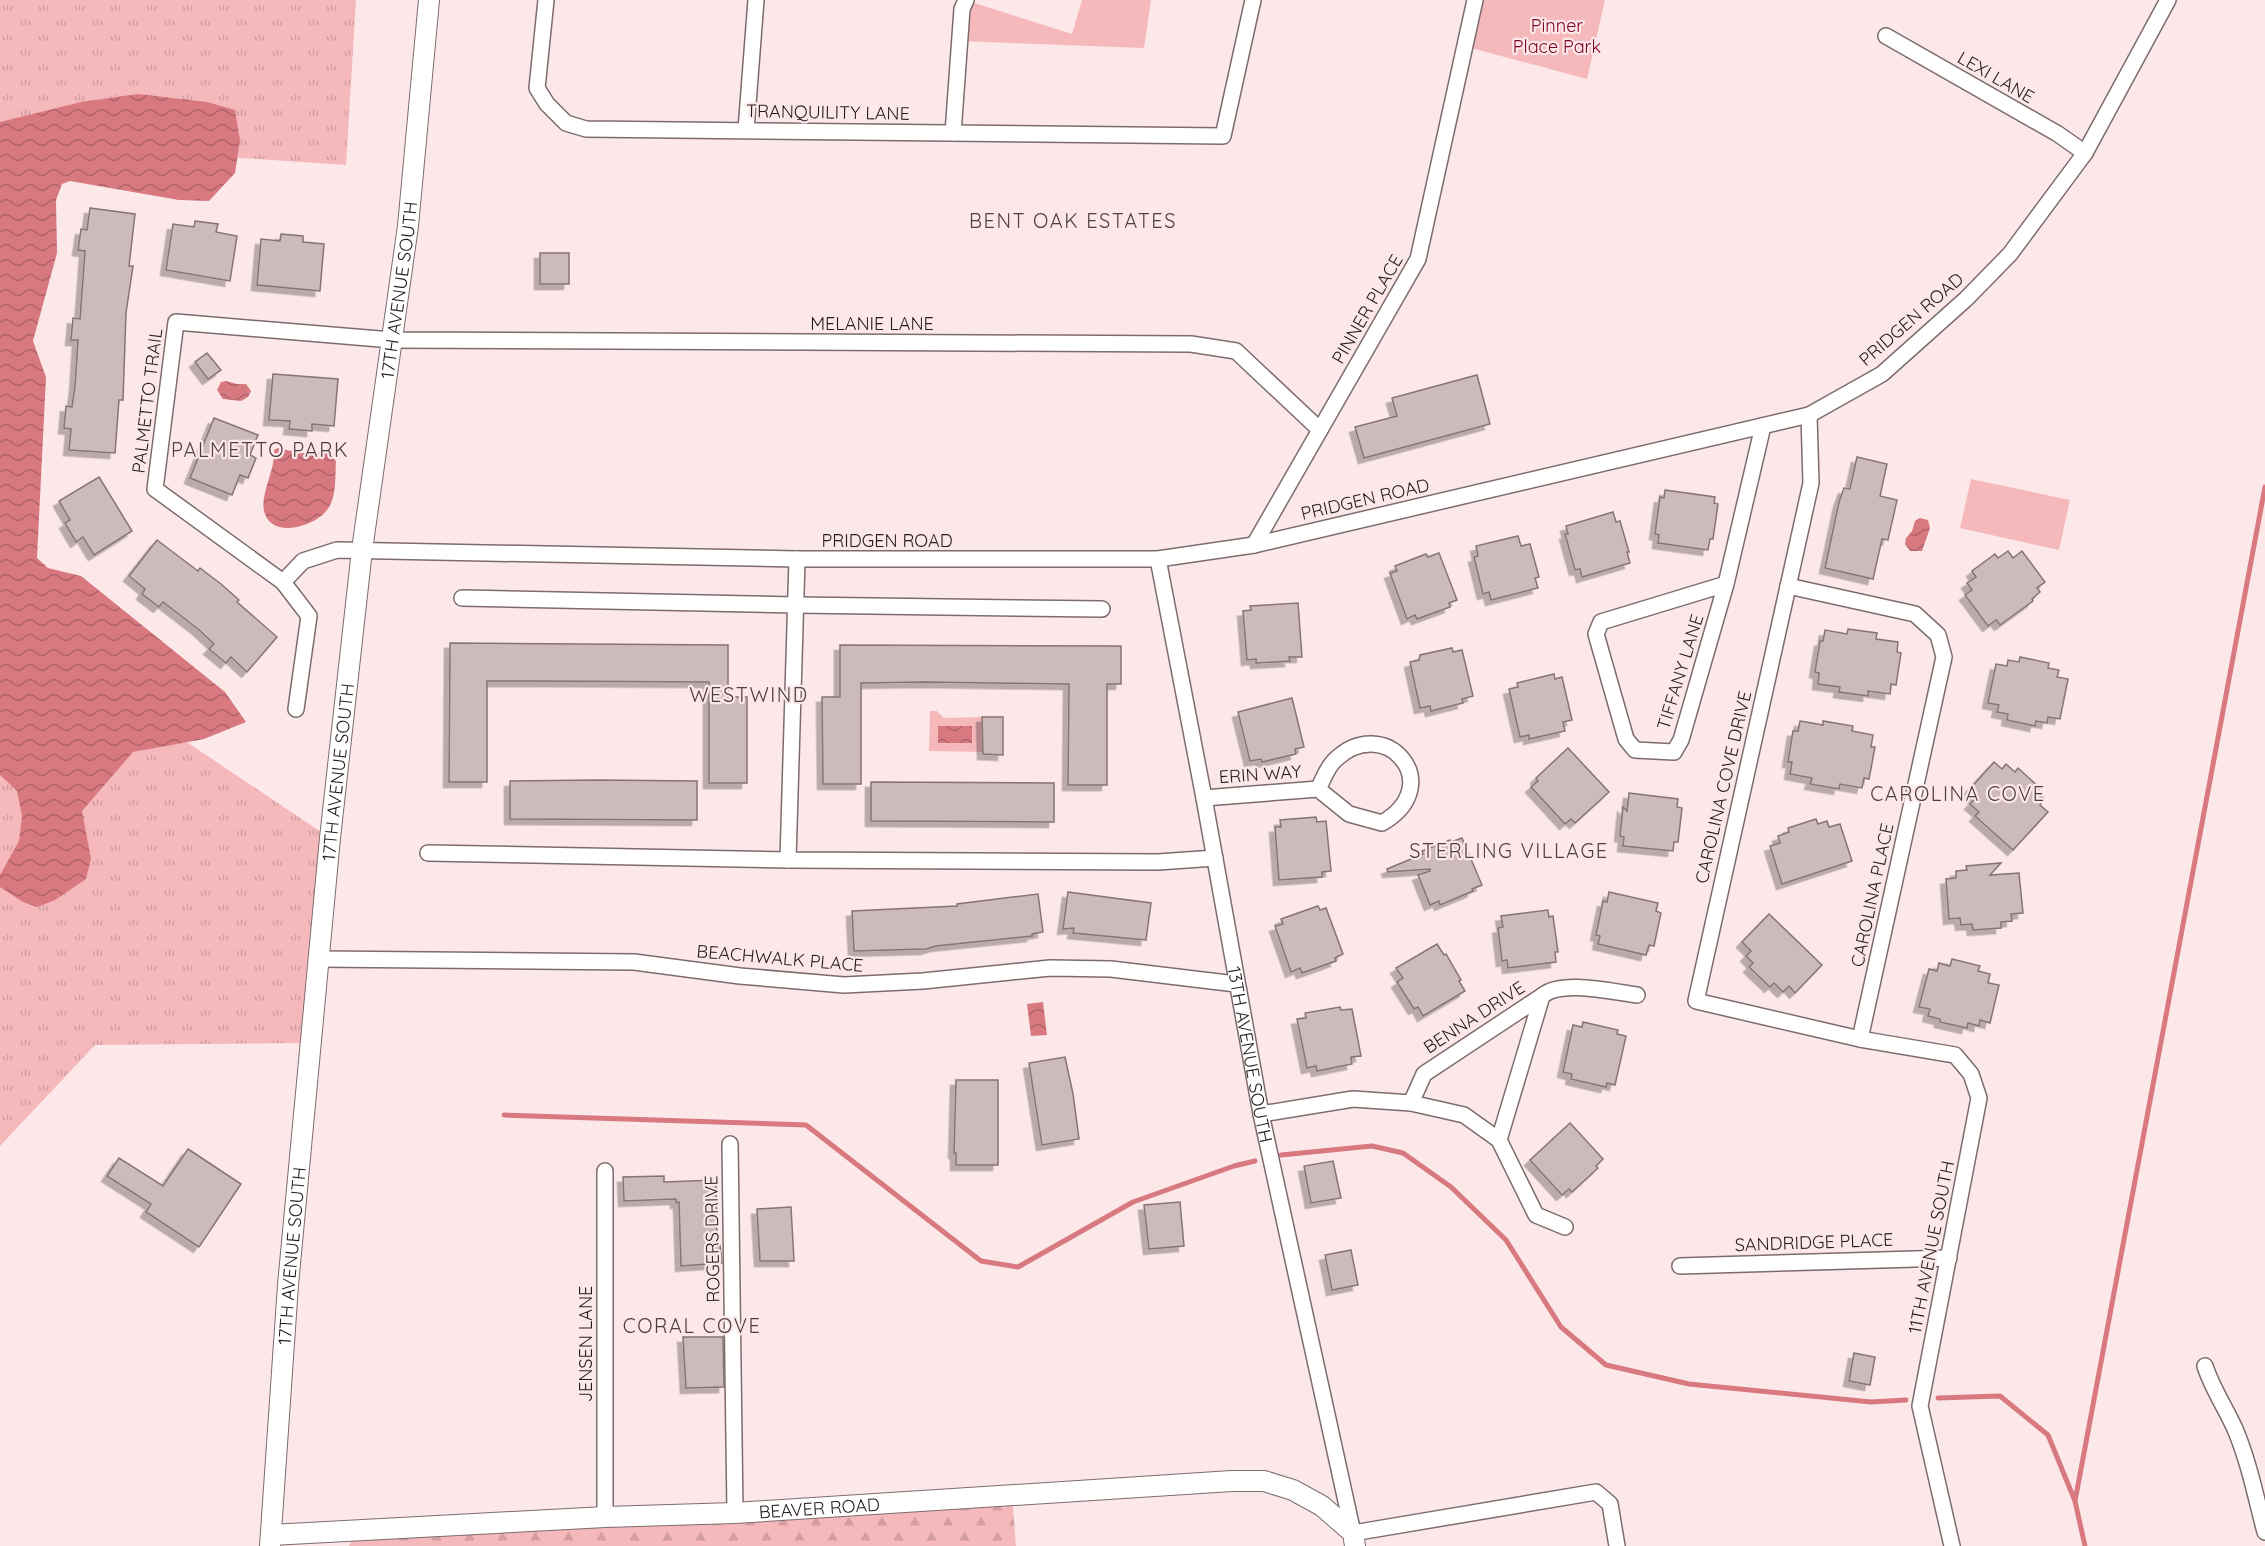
<svg xmlns="http://www.w3.org/2000/svg" width="2265" height="1546" font-family="Quicksand,sans-serif">
<defs>
<pattern id="grass-tufts" width="24" height="20" patternUnits="userSpaceOnUse" patternTransform="scale(1.5)"><rect width="24" height="20" fill="#f5b9bc"/><path d="M3 7l-1-3M5 7V3M7 7l1-3M15 17l-1-3M17 17v-4M19 17l1-3" fill="none" stroke="#d29ea1"/></pattern>
<pattern id="forest-firs" width="22" height="20" patternUnits="userSpaceOnUse" patternTransform="scale(1.5)"><rect width="22" height="20" fill="#f5b9bc"/><path d="M5 1l3.5 6h-7zM16 11l3.5 6h-7z" fill="#d29ea1"/></pattern>
<pattern id="water-waves" width="16" height="10" patternUnits="userSpaceOnUse" patternTransform="scale(1.5)"><rect width="16" height="10" fill="#d87980"/><path d="M0 5q4-4 8 0t8 0" fill="none" stroke="#af6268"/></pattern>
<filter id="shadow"><feDropShadow dx="-5.5" dy="5.5" stdDeviation="0" flood-color="#0004"/></filter>
</defs>
<rect width="100%" height="100%" fill="#fce8e9"/>
<g fill="url(#grass-tufts)">
<path d="M0,0H356L346,165L17,143L0,573Z"/>
<path d="M0,617L330,838L311,1043L95,1045L0,1146Z"/>
</g>
<path fill="url(#forest-firs)" d="M1012,1495L1016,1546H349L358,1530Z"/>
<g fill="#f5b9bc">
<path d="M965,0L1072,34L1082,0H1151L1144,48L960,41Z"/>
<path d="M1475,0H1605L1587,79L1464,46Z"/>
<path d="M1971,479L2070,500L2059,550L1960,528Z"/>
<path d="M930,711H937L944,718L982,717L983,752L929,751Z"/>
</g>
<g fill="url(#water-waves)">
<path d="M138,94L207,102L235,110L240,140L235,173L209,201L179,200L70,181L62,184L56,200L57,253L33,341L46,377L37,558L48,568L81,576L225,692L246,722L204,739L133,752L82,811L91,859L86,879L55,900L37,907L23,902L0,887V875L19,841L22,816L17,791L0,775V122L81,102Z"/>
<path d="M226,381L237,384H246L251,391L248,397L241,401L223,399L217,390L221,382Z"/>
<path d="M278,448L300,453L327,452L336,461C335,475 337,498 327,510C315,526 274,539 265,514C258,497 276,470 274,450Z"/>
<path d="M1920,518L1928,520L1930,528L1922,551H1910L1905,544L1906,538L1912,531L1915,521Z"/>
<rect x="938" y="726" width="34" height="17"/>
<path d="M1043,1002L1047,1035L1031,1036L1027,1004Z"/>
</g>
<g fill="none" stroke-linecap="round" stroke-linejoin="round">
<g stroke="#d87980" stroke-width="5">
<path d="M504,1115L806,1125L981,1261L1018,1267L1133,1202L1234,1166L1255,1161"/>
<path d="M1281,1155L1372,1146L1403,1153L1451,1187L1506,1240L1561,1327L1606,1365L1689,1384L1871,1402L1906,1400"/>
<path d="M1938,1398L2000,1396L2048,1435L2075,1501L2085,1546"/>
<path d="M2075,1501L2265,487"/>
</g>
</g>
<g fill="#cdbaba" stroke="#867575" stroke-width="1.5" filter="url(#shadow)">
<path d="M90,208L135,214L129,266H133L126,313L123,400H119L115,453L69,450L71,429L64,428L66,406L72,407L75,386L78,340H71L73,318L80,319L85,251L78,250L81,229L87,230Z"/>
<path d="M195,221L218,224L216,232L237,236L230,281L166,270L173,224L194,227Z"/>
<path d="M281,234L303,236V242L324,244L320,291L257,285L261,239L280,241Z"/>
<rect x="540" y="253" width="29" height="31"/>
<path d="M207,353L221,370L208,379L195,362Z"/>
<path d="M273,374L338,379L334,426L312,424V431L289,429L290,421L269,420Z"/>
<path d="M1477,375L1490,424L1364,458L1355,427L1397,416L1392,398Z"/>
<path d="M214,418L258,435L250,455L256,458L248,478L240,475L232,495L190,478Z"/>
<path d="M1857,457L1887,464L1880,496L1897,500L1888,540L1882,539L1873,579L1825,568L1839,502L1844,488L1850,489Z"/>
<path d="M99,477L132,531L94,555L83,537L76,542L65,523L70,520L59,501Z"/>
<path d="M1665,490L1715,497L1714,503L1718,504L1713,539H1710L1708,550L1658,543L1659,535L1655,534L1660,497L1664,498Z"/>
<path d="M1613,512L1616,522L1620,521L1629,552H1627L1630,563L1582,577L1580,569L1575,570L1565,534H1568L1566,526Z"/>
<path d="M1518,536L1521,546L1530,544L1539,577L1535,578L1538,588L1491,600L1489,592L1483,594L1474,557L1478,556L1476,546Z"/>
<path d="M157,540L198,571L200,568L221,584L239,600L237,602L277,637L247,672L231,657L226,663L209,649L214,644L198,629L163,602L159,607L142,594L145,589L129,576Z"/>
<path d="M2008,551L2013,558L2022,551L2045,582L2037,588L2040,592L2032,599L2033,601L2000,625L1996,620L1988,626L1965,595L1972,590L1967,583L1976,577L1972,571L1995,554L1998,558Z"/>
<path d="M1439,553L1457,600L1449,603L1450,607L1417,619L1415,615L1407,619L1390,573L1397,571L1395,566L1426,554L1428,557Z"/>
<path d="M1298,603L1302,657H1289L1290,661L1256,663V659L1247,660L1243,611L1251,610L1250,606Z"/>
<path d="M1848,629L1877,633L1876,639L1898,642L1897,652L1901,653L1896,685L1891,684L1890,694L1868,691V696L1839,692L1840,687L1818,684L1819,673L1815,672L1820,641H1823L1825,630L1847,634Z"/>
<path d="M450,643L728,645V697H747V783H709V682L536,681H487V782H449Z"/>
<path d="M840,645L1121,646V684H1107V785H1068L1069,684L926,682L861,683V784H823L822,697H840Z"/>
<path d="M1452,648L1453,652L1462,650L1473,696L1462,699L1463,703L1431,711L1430,706L1420,708L1410,662L1419,660L1420,655Z"/>
<path d="M2020,657L2049,663L2048,668L2059,670L2057,677L2068,679L2060,719L2048,717L2047,723L2036,721L2035,726L2007,720L2008,714L1997,712L1999,705L1988,703L1996,664L2007,666L2008,660L2019,662Z"/>
<path d="M1554,674L1555,679L1562,677L1572,720L1563,722L1565,731L1529,739V735L1520,737L1509,689L1518,687L1517,683Z"/>
<path d="M1292,698L1304,747L1295,749L1296,754L1262,762L1261,759L1250,761L1238,712Z"/>
<path d="M982,717H1003V755L983,754Z"/>
<path d="M1800,721L1823,725V721L1853,726L1852,731L1873,735L1871,747H1875L1869,779L1864,778L1862,788L1840,784L1839,789L1810,784L1812,778L1790,774L1792,762H1788L1793,731H1798Z"/>
<path d="M1568,748L1609,792L1575,823L1571,819L1565,824L1531,787L1538,781L1536,778Z"/>
<path d="M1994,762L2002,769L2006,764L2015,772L2018,768L2040,788L2036,792L2044,799L2040,805L2048,812L2013,850L1975,816L1979,812L1970,804L1975,799L1967,792Z"/>
<path d="M597,780L697,781V820L510,819V781Z"/>
<path d="M871,782L1054,783V822L871,821Z"/>
<path d="M1629,793L1678,799L1677,807L1682,808L1678,842H1674L1673,851L1623,846L1624,837L1620,836L1623,807L1627,811Z"/>
<path d="M1316,817L1317,822L1326,821L1331,871L1322,872V877L1279,880L1275,827H1281L1280,820Z"/>
<path d="M1816,819L1818,824L1827,821L1829,827L1840,824L1852,861L1782,884L1770,846L1780,843L1778,836L1789,832L1788,828Z"/>
<path d="M1462,838L1482,885L1472,889L1473,891L1440,905L1439,901L1430,905L1418,875L1430,871V869L1388,872L1387,869L1423,854L1422,851L1450,840L1451,842Z"/>
<path d="M2001,863L1990,875L2019,873L2023,913L2011,914L2012,921L2001,922V928L1973,930L1972,924L1961,925L1960,918L1949,919L1946,879L1956,878V871L1967,870L1966,866Z"/>
<path d="M1068,892L1151,903L1146,940L1073,933L1074,928L1063,929Z"/>
<path d="M1609,892L1658,903L1656,911L1661,913L1654,946L1649,945L1646,955L1598,944L1600,936L1596,935L1603,901L1607,902Z"/>
<path d="M1038,894L1043,932L1032,934V936L936,946L926,949L854,951L852,911L957,906V904Z"/>
<path d="M1318,906L1320,910L1326,908L1343,954L1335,958L1336,961L1302,973L1300,968L1291,972L1275,926L1283,924L1281,919Z"/>
<path d="M1548,910L1549,917L1553,916L1558,952H1555L1556,962L1508,968L1507,960L1502,961L1498,928L1503,927L1501,916Z"/>
<path d="M1769,914L1822,965L1795,993L1789,986L1783,992L1774,983L1770,987L1749,967L1753,963L1746,956L1751,951L1742,942Z"/>
<path d="M1437,944L1444,955L1446,954L1461,980L1459,981L1465,991L1423,1016L1418,1007L1414,1009L1397,982L1403,978L1396,968Z"/>
<path d="M1952,959L1980,966L1978,971L1990,974L1988,983L1999,985L1990,1023L1980,1020L1979,1026L1968,1023L1967,1028L1940,1022V1019L1928,1016L1930,1009L1919,1007L1929,969L1937,971L1939,963L1950,966Z"/>
<path d="M1340,1007L1341,1010L1352,1009L1361,1056L1351,1057L1352,1064L1317,1071L1316,1066L1307,1068L1297,1019L1306,1018L1305,1013Z"/>
<path d="M1583,1022L1618,1030L1617,1034L1626,1036L1615,1085L1607,1083L1606,1087L1571,1079L1572,1074L1563,1072L1573,1025L1582,1027Z"/>
<path d="M1065,1057L1073,1094L1079,1139L1042,1145L1029,1063Z"/>
<path d="M956,1080H998V1165H956V1153H954Z"/>
<path d="M1570,1123L1603,1159L1596,1166L1598,1168L1572,1192L1569,1189L1562,1195L1530,1160Z"/>
<path d="M188,1149L241,1184L199,1247L146,1212L151,1204L107,1176L119,1158L163,1186Z"/>
<path d="M1333,1161L1341,1198L1311,1203L1304,1166Z"/>
<path d="M664,1176V1182L716,1180L717,1245H720L722,1263L681,1266L679,1202L676,1203V1199L624,1201L623,1177Z"/>
<path d="M1180,1202L1184,1246L1149,1249L1144,1205Z"/>
<path d="M791,1207L794,1261H760L757,1209Z"/>
<path d="M1351,1250L1358,1285L1332,1290L1325,1255Z"/>
<path d="M683,1337H723L724,1387L686,1388Z"/>
<path d="M1854,1353L1875,1357L1870,1385L1849,1381Z"/>
</g>
<g fill="none" stroke-linecap="round" stroke-linejoin="round">
<g stroke="#7d6c6d" stroke-width="18">
<g id="minor">
<path d="M546,0L537,88L547,104L566,123L586,129L1223,136L1253,0"/>
<path d="M1886,36L2058,134L2085,153"/>
<path d="M746,130L756,0"/>
<path d="M953,133L962,9L966,0"/>
<path d="M1809,415L1811,483L1696,1001L1860,1039L1955,1055L1971,1074L1979,1098L1920,1406L1952,1546"/>
<path d="M1254,545L1418,259L1475,0"/>
<path d="M797,559L788,860L1158,862L1215,858"/>
<path id="s1" d="M1158,559L1204,798L1261,1114L1353,1533L1596,1492L1610,1504L1617,1546"/>
<path d="M283,582L303,561L337,550L797,559H1158L1254,545L1809,415L1882,374L1966,299L2010,254L2085,153L2168,0"/>
<path d="M1726,584L1601,622L1596,634L1626,739L1635,750L1674,752L1681,740L1726,584L1763,426"/>
<path d="M1788,586L1915,614L1938,635L1944,657L1860,1039"/>
<path d="M462,598L796,605L1102,609"/>
<path d="M296,709L309,616L283,582L155,489L176,322L392,340L1191,344L1236,351L1320,430"/>
<path d="M1204,798L1318,789L1349,814L1382,823C1449,784 1384,711 1334,761C1327,768 1323,780 1318,789"/>
<path d="M428,853L788,860"/>
<path d="M320,959L634,962L740,976L844,985L923,981L1050,968L1111,969L1236,984"/>
<path d="M1542,996C1561,979 1613,992 1637,995"/>
<path d="M1411,1103L1424,1074L1542,996L1499,1140"/>
<path d="M1261,1114L1353,1099L1411,1103L1464,1115L1499,1140L1536,1215L1565,1227"/>
<path d="M730,1144L735,1513"/>
<path d="M1680,1266L1949,1258"/>
<path d="M2205,1366C2212,1388 2225,1407 2235,1429C2249,1462 2256,1498 2265,1532"/>
<path d="M605,1517V1171"/>
</g>
</g>
<g stroke="#7d6c6d" stroke-width="22">
<g id="tertiary">
<path id="s2" d="M271,1535L605,1517L735,1513L1232,1481H1264L1293,1490L1322,1506L1353,1533L1355,1546"/>
<path id="s3" d="M270,1546L288,1285L330,838L362,550L408,226L429,0"/>
</g>
</g>
<use href="#minor" stroke="#fff" stroke-width="15"/>
<use href="#tertiary" stroke="#fff" stroke-width="20"/>
</g>
<g text-anchor="middle" dominant-baseline="central" stroke-width="4.5" stroke-linejoin="round" paint-order="stroke">
<g font-size="18" fill="#7c0124" stroke="#fce8e9">
<text x="1557" y="25">Pinner<tspan x="1557" dy="21">Place Park</tspan></text>
</g>
<g font-size="18" fill="#231c1c" stroke="#fce8e9">
<text transform="translate(1996 77) rotate(30)">LEXI LANE</text>
<text transform="translate(828 112) rotate(1)">TRANQUILITY LANE</text>
<text stroke="none"><textPath href="#s3" startOffset="1263">17TH AVENUE SOUTH</textPath></text>
<text transform="translate(1367 309) rotate(-60)">PINNER PLACE</text>
<text transform="translate(1911 319) rotate(-41)">PRIDGEN ROAD</text>
<text x="872" y="323">MELANIE LANE</text>
<text transform="translate(147 401) rotate(-83)">PALMETTO TRAIL</text>
<text transform="translate(1365 499) rotate(-13)">PRIDGEN ROAD</text>
<text x="887" y="540">PRIDGEN ROAD</text>
<text transform="translate(1680 672) rotate(-73)">TIFFANY LANE</text>
<text stroke="none"><textPath href="#s3" startOffset="777">17TH AVENUE SOUTH</textPath></text>
<text transform="translate(1260 774) rotate(-4)">ERIN WAY</text>
<text transform="translate(1723 787) rotate(-77)">CAROLINA COVE DRIVE</text>
<text transform="translate(1872 895) rotate(-78)">CAROLINA PLACE</text>
<text transform="translate(780 958) rotate(5)">BEACHWALK PLACE</text>
<text transform="translate(1474 1017) rotate(-33)">BENNA DRIVE</text>
<text stroke="none"><textPath href="#s1" startOffset="504">13TH AVENUE SOUTH</textPath></text>
<text transform="translate(712 1239) rotate(-91)">ROGERS DRIVE</text>
<text transform="translate(1814 1242) rotate(-2)">SANDRIDGE PLACE</text>
<text transform="translate(1931 1247) rotate(-79)">11TH AVENUE SOUTH</text>
<text stroke="none"><textPath href="#s3" startOffset="291">17TH AVENUE SOUTH</textPath></text>
<text transform="translate(585 1344) rotate(-90)">JENSEN LANE</text>
<text stroke="none"><textPath href="#s2" startOffset="549">BEAVER ROAD</textPath></text>
</g>
<g font-size="20" letter-spacing="1.5" fill="#4e3f40" stroke="#fce8e9">
<text x="1073" y="220">BENT OAK ESTATES</text>
<text x="260" y="449">PALMETTO PARK</text>
<text x="749" y="694">WESTWIND</text>
<text x="1958" y="793">CAROLINA COVE</text>
<text x="1509" y="850">STERLING VILLAGE</text>
<text x="692" y="1325">CORAL COVE</text>
</g>
</g>
</svg>
